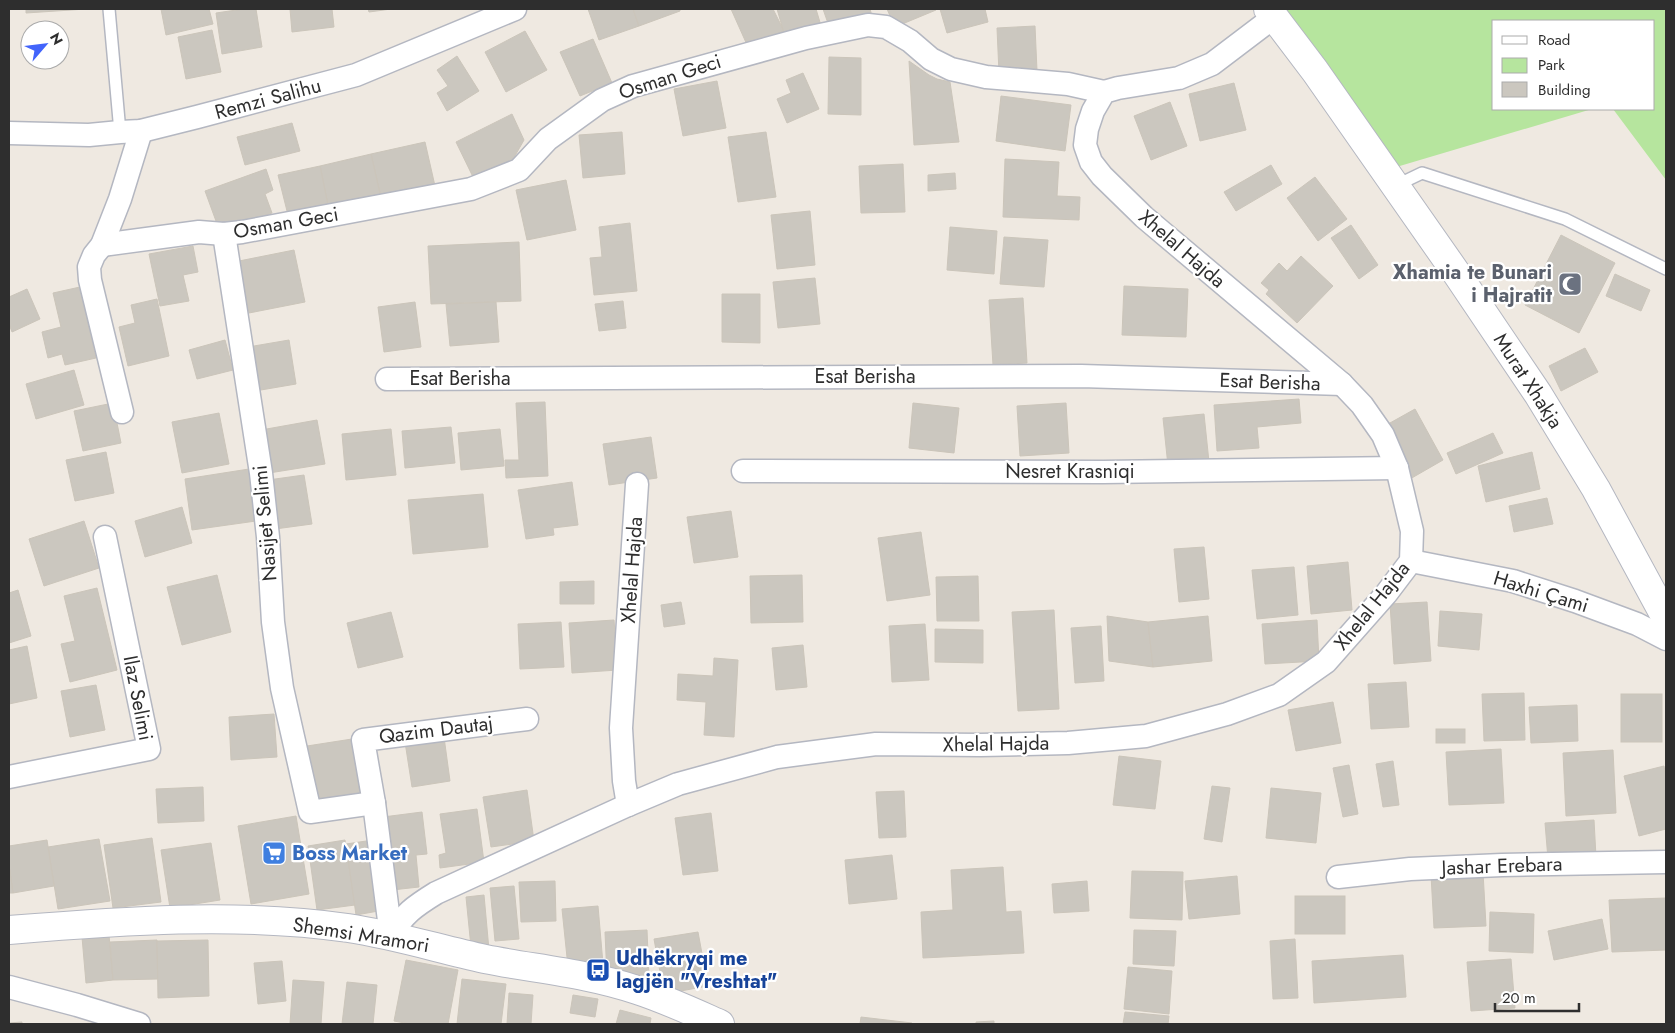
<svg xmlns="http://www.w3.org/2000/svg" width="1675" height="1033" font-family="Jost,sans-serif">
<rect width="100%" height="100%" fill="#efe9e1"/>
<path fill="#b6e59e" d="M1276,9H1666V180L1613,109H1654V21H1494V109H1592L1393,168Z"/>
<g fill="#cbc7bf" stroke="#cbc5ba">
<path d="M26,9H86L26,13Z"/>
<path d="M161,9H209L213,24L166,35Z"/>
<path d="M243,9H256L262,47L222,54L216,13Z"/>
<path d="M290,9H332L334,27L292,32Z"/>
<path d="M368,9H391L369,12Z"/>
<path d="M588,9H633L639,26L599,40Z"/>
<path d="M633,9H680V11L639,26Z"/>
<path d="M731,9H773L784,31L748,47Z"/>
<path d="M777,9H816L822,29L786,40Z"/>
<path d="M823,9H870L872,16L830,29Z"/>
<path d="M887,9H935L936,10L895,27Z"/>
<path d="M940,9H985L988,22L947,33Z"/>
<path d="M1035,26L1037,71L999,73L997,28Z"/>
<path d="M212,30L221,72L186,79L178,37Z"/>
<path d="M525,31L547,70L506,92L485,52Z"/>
<path d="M593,39L612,83L580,96L560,52Z"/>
<path d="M457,56L479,91L447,111L437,93L448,86L437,70Z"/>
<path d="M829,57L861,58V115L828,114Z"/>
<path d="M909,61L929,75L937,79L950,82L959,142L914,145Z"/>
<path d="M803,73L819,109L787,123L777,99L791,93L786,80Z"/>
<path d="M717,81L726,128L683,136L674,89Z"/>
<path d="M1234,83L1246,130L1200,141L1189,94Z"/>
<path d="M1001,96L1071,105L1065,151L996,141Z"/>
<path d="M1170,102L1187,146L1151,160L1134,116Z"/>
<path d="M512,114L524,140L512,161L474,179L456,142Z"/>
<path d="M292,123L300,151L245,165L237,137Z"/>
<path d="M622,132L625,174L583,178L579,135Z"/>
<path d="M766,132L776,197L738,202L728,137Z"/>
<path d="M425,142L435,186L381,198L371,154Z"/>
<path d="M371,154L381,198L329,210L320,166Z"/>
<path d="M1005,159L1059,162L1057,196L1080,197L1079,220L1003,217Z"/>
<path d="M903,164L905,212L861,213L859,166Z"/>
<path d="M1271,165L1282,184L1236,211L1224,192Z"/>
<path d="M320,166L329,210L289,219L278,175Z"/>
<path d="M266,169L273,190L265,194L272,213L220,232L205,191Z"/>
<path d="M955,173L956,189L928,191V175Z"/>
<path d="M1315,177L1347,219L1318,241L1287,198Z"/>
<path d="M566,180L576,230L527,240L516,190Z"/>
<path d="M810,211L815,265L777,269L771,215Z"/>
<path d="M630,223L637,291L594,295L590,258L602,257L599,227Z"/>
<path d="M1351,225L1378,265L1359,279L1331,238Z"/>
<path d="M950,227L997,231L994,274L947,270Z"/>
<path d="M1561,235L1615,263L1579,333L1525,305Z"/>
<path d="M1004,237L1048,240L1044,287L1000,284Z"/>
<path d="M519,242L521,301L431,304L428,246Z"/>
<path d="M193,246L198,272L183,275L189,301L160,306L149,254Z"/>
<path d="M294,250L305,302L249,313L239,261Z"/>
<path d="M1301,256L1333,286L1297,323L1266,294L1269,290L1261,283L1279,263L1287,271Z"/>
<path d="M1615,274L1650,290L1641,311L1606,296Z"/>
<path d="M815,278L820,324L778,328L773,282Z"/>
<path d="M1124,286L1188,289L1186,337L1122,335Z"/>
<path d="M80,287L96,358L65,365L62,354L48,358L42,332L61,327L53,293Z"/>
<path d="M27,289L40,319L12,332L9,324V297Z"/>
<path d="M722,294H760V343L722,342Z"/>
<path d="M1023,298L1027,363L993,365L989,300Z"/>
<path d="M157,299L169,356L128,366L119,327L135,323L131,305Z"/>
<path d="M623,301L626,328L599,331L595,304Z"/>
<path d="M415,302L421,347L384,352L378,307Z"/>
<path d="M496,302L499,342L450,346L446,304Z"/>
<path d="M225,340L233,370L197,379L189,350Z"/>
<path d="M289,340L296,384L255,391L248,347Z"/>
<path d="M1585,348L1598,372L1561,391L1549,366Z"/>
<path d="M74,370L84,405L36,419L26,384Z"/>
<path d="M1299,399L1301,423L1257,427L1259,448L1217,451L1214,405Z"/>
<path d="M545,402L548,476L506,478L505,460H519L516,403Z"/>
<path d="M113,403L121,443L83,451L74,411Z"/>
<path d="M913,403L959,408L954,453L909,448Z"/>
<path d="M1066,403L1069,453L1020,456L1017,406Z"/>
<path d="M1415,409L1443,460L1410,479L1381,428Z"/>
<path d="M219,413L229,464L182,473L172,422Z"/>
<path d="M1204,414L1209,462L1168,466L1163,418Z"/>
<path d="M317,420L325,464L269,473L261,430Z"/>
<path d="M451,427L455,463L405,468L402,431Z"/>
<path d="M391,429L396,475L346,480L342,434Z"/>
<path d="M500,429L504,466L461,470L458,433Z"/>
<path d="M1493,433L1503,453L1456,474L1447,453Z"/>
<path d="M651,437L657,478L609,485L603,444Z"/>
<path d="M106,452L114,493L75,501L66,460Z"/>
<path d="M1532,452L1540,489L1486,502L1478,466Z"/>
<path d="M249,469L256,521L192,530L185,479Z"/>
<path d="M304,475L312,524L275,529L268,480Z"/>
<path d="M572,482L578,525L553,528L554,535L526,539L518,490Z"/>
<path d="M483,494L488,547L413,554L408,500Z"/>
<path d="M1547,498L1553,524L1514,532L1509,506Z"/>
<path d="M182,507L192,543L145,557L135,521Z"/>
<path d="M731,511L738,557L694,563L687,517Z"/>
<path d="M84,521L99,568L44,586L29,539Z"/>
<path d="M921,532L930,595L887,601L878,538Z"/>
<path d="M1204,547L1209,599L1179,602L1174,549Z"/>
<path d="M1348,562L1352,610L1311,614L1307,566Z"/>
<path d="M1294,567L1298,615L1257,619L1252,570Z"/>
<path d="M217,575L231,632L182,645L167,587Z"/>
<path d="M802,575L803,622L751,623L750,576Z"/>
<path d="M978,576L979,621H937L936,577Z"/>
<path d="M594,581V604H560V582Z"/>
<path d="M97,588L117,670L70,682L61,644L75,641L64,596Z"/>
<path d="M18,590L31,636L9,643V593Z"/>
<path d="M681,602L685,624L664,627L661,605Z"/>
<path d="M1427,602L1431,661L1394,664L1390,604Z"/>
<path d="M1054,610L1059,709L1018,711L1012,612Z"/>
<path d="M1440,611L1482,614L1479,650L1438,646Z"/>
<path d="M391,612L403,657L358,668L347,623Z"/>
<path d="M1107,616L1148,622L1153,667L1109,661Z"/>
<path d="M1208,616L1212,661L1153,667L1148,622Z"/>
<path d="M614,620L618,670L572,673L569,623Z"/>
<path d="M1317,620L1319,661L1265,664L1262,624Z"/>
<path d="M561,622L564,667L520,669L518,624Z"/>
<path d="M925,624L929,680L892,682L889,626Z"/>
<path d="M1101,626L1104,681L1075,683L1071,628Z"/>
<path d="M935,629L983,630V663L935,662Z"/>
<path d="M803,645L807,687L776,690L772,648Z"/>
<path d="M27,646L37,698L9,704V650Z"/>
<path d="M714,658L738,660L734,737L704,735L706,702L677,700L678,674L713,676Z"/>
<path d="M1406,682L1409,727L1371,729L1368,684Z"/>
<path d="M96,685L105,730L70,737L61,691Z"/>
<path d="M1524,693L1525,740L1484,741L1482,694Z"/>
<rect x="1621" y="694" width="41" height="48"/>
<path d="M1333,702L1341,743L1296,751L1288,710Z"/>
<path d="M1577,705L1578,741L1531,743L1529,707Z"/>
<path d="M274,714L277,757L231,760L229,717Z"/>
<rect x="1436" y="729" width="29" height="14"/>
<path d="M444,737L450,781L412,787L405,742Z"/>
<path d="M352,739L360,794L316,801L307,746Z"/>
<path d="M1501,749L1504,803L1449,805L1446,752Z"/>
<path d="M1613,750L1616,813L1566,816L1563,753Z"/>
<path d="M1119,756L1161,761L1155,809L1113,805Z"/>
<path d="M1393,761L1399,805L1383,807L1376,764Z"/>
<path d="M1349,765L1358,814L1343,817L1333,768Z"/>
<path d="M1664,766L1666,777V829L1639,836L1624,776Z"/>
<path d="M1212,786L1230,788L1222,842L1204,839Z"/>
<path d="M203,787L204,821L158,823L156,789Z"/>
<path d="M1271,788L1321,793L1316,843L1266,838Z"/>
<path d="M527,790L534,841L491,847L483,797Z"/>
<path d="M904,791L906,837L879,838L876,792Z"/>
<path d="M477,809L484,862L440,868L439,855L446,853L440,814Z"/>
<path d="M422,812L427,854L416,855L419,887L392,890L383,817Z"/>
<path d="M711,813L718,871L683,875L675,818Z"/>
<path d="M296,816L309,894L251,904L238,826Z"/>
<path d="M1594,820L1596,857L1548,859L1545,823Z"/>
<path d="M152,838L161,902L113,908L104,845Z"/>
<path d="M99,839L110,901L58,909L48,847Z"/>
<path d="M47,840L54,886L13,893L9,865V846Z"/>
<path d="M345,840L355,905L317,910L308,846Z"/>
<path d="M373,840L384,910L356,915L346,844Z"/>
<path d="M211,843L220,900L170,908L161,850Z"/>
<path d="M892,855L897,899L849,904L845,860Z"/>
<path d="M9,865L13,893H9Z"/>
<path d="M1003,867L1006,912L1021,911L1024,953L923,958L921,912L953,910L951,870Z"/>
<path d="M1132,871L1183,872L1182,920L1130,918Z"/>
<path d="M1483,872L1486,926L1434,928L1431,875Z"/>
<path d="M1237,876L1240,914L1189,919L1185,881Z"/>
<path d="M555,881L556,921L521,922L519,882Z"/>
<path d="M1087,881L1089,911L1054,913L1052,884Z"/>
<path d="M514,886L519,939L495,941L490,888Z"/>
<path d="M484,895L489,950L471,947L466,897Z"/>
<rect x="1295" y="896" width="50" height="38"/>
<path d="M1666,898V950L1612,952L1609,900Z"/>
<path d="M598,906L603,964L568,967L562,909Z"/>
<path d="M1490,912L1534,914L1533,953L1489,951Z"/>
<path d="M1602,919L1608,949L1554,960L1548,931Z"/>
<path d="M647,930L649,977L607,978L605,932Z"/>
<path d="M1134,930L1176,931L1174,966L1133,964Z"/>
<path d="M698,932L708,986L664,994L654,939Z"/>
<path d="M109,935L113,980L86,983L82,937Z"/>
<path d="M1295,939L1298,998L1273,999L1270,941Z"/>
<path d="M157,940L158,979L113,980L110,942Z"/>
<path d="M208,940L209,996L158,998L157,941Z"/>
<path d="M1403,955L1406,997L1314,1003L1312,961Z"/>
<path d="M1511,959L1515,1008L1471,1011L1467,962Z"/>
<path d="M406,960L458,970L448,1024H410L394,1021Z"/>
<path d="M282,961L286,1001L258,1004L254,963Z"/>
<path d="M1128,967L1172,971L1169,1014L1124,1009Z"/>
<path d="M462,979L506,984L501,1024H457Z"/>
<path d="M293,980L324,982L321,1024H290Z"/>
<path d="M347,982L377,985L373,1024H342Z"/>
<path d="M509,993L533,995L531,1024H507Z"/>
<path d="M573,995L598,999L595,1017L570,1013Z"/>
<path d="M620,1010L651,1018L650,1024H616Z"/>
<path d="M1125,1012L1169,1016L1168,1024H1123Z"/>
<path d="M861,1017L912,1023V1024H860Z"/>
<path d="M994,1021V1024H976V1022Z"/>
<path d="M22,1022V1024H9V1023Z"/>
</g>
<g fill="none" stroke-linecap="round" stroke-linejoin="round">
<g stroke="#b4b7c1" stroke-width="14">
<g id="lane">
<path d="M109,9L120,132"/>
<path d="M1395,186L1422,173L1565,219L1666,269"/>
</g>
</g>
<g stroke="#b4b7c1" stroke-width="25">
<g id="street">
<path d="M9,133L89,135L120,132L141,131L197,117L356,75L515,9"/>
<path d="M224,234L261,473L268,537L273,622L282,688L310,812L374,803"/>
<path d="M102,245L199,232L224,234L242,232L471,189L519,170L548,139L602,100L633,86L806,38L868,25L886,27L910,41L931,59L951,69L986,77L1068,84L1104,92"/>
<path d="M387,379L1081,376L1342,384"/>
<path d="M122,412L90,280L89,267L94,255L102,245L120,199L141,131"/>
<path d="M743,471L1103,472L1397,468"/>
<path d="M1411,561L1513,581L1575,601L1637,624L1666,639"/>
<path d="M9,777L149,749L105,537"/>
<path d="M628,805L624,781L621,728L637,484"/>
<path d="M1338,877L1410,869L1502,865L1666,862"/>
<path d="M391,936C403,914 415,906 436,893L628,805L678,784L777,757L876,744L980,745L1068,743L1146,736L1227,714L1279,695L1326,662L1386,594L1411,561L1412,531L1397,468L1383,435L1362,405L1342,384L1144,217L1102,176L1091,162L1085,145L1087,129L1093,111L1104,92L1118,88L1179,78L1212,64L1274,17"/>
<path d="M391,936L374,803L363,740L527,719"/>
<path d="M9,987L77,1005L139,1024"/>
</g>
</g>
<g stroke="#b4b7c1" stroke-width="30">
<g id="secondary">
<path d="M1268,9L1315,71L1457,274L1538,394L1596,489L1666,618"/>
<path d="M9,930C120,921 237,912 348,928C395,935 439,949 485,959C535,969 587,973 637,990C665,999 693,1012 720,1024"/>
</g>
</g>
<use href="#lane" stroke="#fff" stroke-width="11"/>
<use href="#street" stroke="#fff" stroke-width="22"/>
<use href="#secondary" stroke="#fff" stroke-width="28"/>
</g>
<defs>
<g id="mosque-square" transform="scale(1.25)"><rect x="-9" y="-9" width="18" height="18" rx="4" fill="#6b7280" stroke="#fff"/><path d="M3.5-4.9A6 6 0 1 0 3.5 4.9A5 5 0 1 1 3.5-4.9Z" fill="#fff"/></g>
<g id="supermarket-square" transform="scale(1.25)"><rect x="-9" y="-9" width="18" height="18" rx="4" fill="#3f7fe0" stroke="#fff"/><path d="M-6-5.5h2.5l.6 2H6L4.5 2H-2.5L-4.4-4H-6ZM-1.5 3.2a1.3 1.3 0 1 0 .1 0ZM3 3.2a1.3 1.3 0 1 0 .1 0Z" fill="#fff"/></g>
<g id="bus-square" transform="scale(1.25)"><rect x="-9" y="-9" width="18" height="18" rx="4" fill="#1a4fb4" stroke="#fff"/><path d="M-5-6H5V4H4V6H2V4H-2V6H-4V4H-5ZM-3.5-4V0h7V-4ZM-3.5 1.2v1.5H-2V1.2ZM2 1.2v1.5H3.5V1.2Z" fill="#fff"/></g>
</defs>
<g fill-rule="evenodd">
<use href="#mosque-square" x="1570" y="284"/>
<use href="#supermarket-square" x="274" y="853"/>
<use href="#bus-square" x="598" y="970"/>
</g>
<g text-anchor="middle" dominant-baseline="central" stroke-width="4.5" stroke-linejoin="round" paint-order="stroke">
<g font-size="20" fill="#2e2e2e" stroke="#fff">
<text transform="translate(670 77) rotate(-18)">Osman Geci</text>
<text transform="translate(268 99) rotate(-15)">Remzi Salihu</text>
<text transform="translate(286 223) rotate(-10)">Osman Geci</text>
<text transform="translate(1182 249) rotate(41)">Xhelal Hajda</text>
<text x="865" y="376">Esat Berisha</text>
<text x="460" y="378">Esat Berisha</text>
<text transform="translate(1528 381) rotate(57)">Murat Xhakja</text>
<text transform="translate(1270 382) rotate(2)">Esat Berisha</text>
<text x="1070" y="471">Nesret Krasniqi</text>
<text transform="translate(265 523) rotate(-95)">Nasijet Selimi</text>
<text transform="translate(632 570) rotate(-86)">Xhelal Hajda</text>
<text transform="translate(1541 592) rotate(17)">Haxhi Çami</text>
<text transform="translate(1372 606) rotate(-51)">Xhelal Hajda</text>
<text transform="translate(138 698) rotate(79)">Ilaz Selimi</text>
<text transform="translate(436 730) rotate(-7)">Qazim Dautaj</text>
<text transform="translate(996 744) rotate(-1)">Xhelal Hajda</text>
<text transform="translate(1502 866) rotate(-2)">Jashar Erebara</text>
<text transform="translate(361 935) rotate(9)">Shemsi Mramori</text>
</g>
<g font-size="20" font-weight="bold" fill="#5b616d" stroke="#fff" text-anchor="end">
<text x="1552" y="272">Xhamia te Bunari<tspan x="1552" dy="23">i Hajratit</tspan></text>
</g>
<g font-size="20" font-weight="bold" fill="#366cbe" stroke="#fff" text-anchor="start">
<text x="292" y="853">Boss Market</text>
</g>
<g font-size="20" font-weight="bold" fill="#164399" stroke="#fff" text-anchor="start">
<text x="616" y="958">Udhëkryqi me<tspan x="616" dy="23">lagjën "Vreshtat"</tspan></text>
</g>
</g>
<rect width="1675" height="1033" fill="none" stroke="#2e2e2e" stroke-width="20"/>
<rect x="1492" y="20" width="162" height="90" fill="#ffffff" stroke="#ababab"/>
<rect x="1502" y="36" width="25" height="8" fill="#ffffff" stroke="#ababab"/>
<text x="1538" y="45" font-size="15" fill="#2e2e2e">Road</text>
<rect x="1502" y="58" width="25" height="15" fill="#b6e59e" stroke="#ababab"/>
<text x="1538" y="70" font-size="15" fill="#2e2e2e">Park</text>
<rect x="1502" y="82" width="25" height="15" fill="#cbc7bf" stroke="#ababab"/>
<text x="1538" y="95" font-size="15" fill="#2e2e2e">Building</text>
<g transform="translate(45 45) rotate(62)"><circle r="24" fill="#ffffff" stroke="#ababab"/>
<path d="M0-4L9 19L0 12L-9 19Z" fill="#4264fb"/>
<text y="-8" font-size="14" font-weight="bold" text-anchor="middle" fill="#2e2e2e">N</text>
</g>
<path d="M1495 1003v8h84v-8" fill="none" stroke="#2e2e2e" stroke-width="2.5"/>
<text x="1502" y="1003" font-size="15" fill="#2e2e2e" stroke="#ffffff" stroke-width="4" paint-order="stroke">20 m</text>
</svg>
